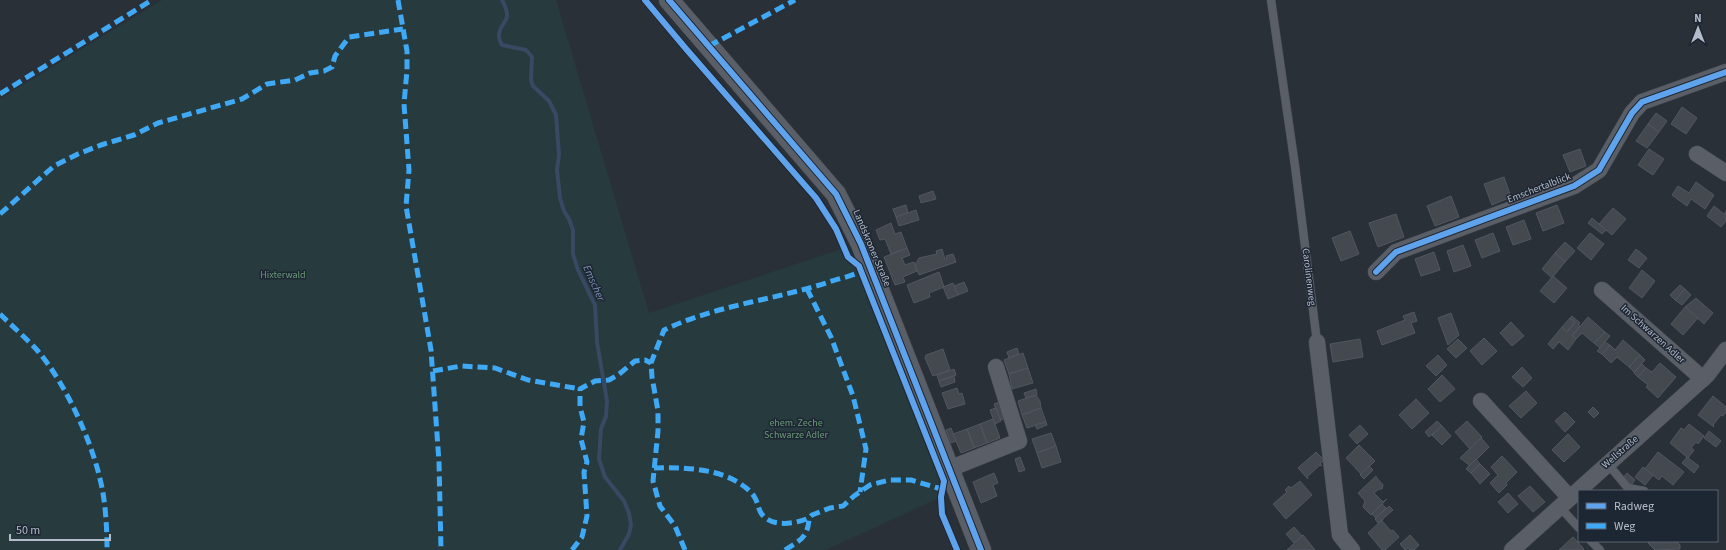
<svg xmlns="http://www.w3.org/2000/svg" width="1726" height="550" font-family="'Source Sans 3',sans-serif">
<rect width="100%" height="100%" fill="#2a3038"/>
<path fill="#273a3e" d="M162,0H556L649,313L844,248L848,257L859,266L944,481L941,497L826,550H0V99Z"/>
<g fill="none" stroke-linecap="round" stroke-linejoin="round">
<path stroke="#384963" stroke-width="4" d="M502,0C515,24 499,20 499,36C499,39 501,43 502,45L526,50L532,57L531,80L533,86L549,101L556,115L559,155L557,170L560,198L564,211L569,219L573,230V254L578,270L595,305L597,342L607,401L606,416L601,429L599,459L605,477L624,501L629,513L631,525L629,534L620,550"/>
</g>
<g fill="#444950" stroke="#52575f">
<path d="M1682,107L1697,118L1686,134L1671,124Z"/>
<path d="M1656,113L1667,121L1659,132L1648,124Z"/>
<path d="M1648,124L1659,132L1647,148L1636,141Z"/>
<path d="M1580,149L1586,166L1570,172L1563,155Z"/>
<path d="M1649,149L1664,159L1653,175L1638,165Z"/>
<path d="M1504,177L1511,197L1492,205L1484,184Z"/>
<path d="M1696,182L1714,195L1705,209L1691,199L1687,206L1672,195L1678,186L1689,193Z"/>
<path d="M933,191L936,199L921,203L919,196Z"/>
<path d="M1451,196L1459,217L1435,226L1427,206Z"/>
<path d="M906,205L908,213L896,217L893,209Z"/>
<path d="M1557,205L1564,223L1543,231L1536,213Z"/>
<path d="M1714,206L1724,214L1726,211V221L1721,227L1707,216Z"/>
<path d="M1613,208L1626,219L1612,235L1599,224Z"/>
<path d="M916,210L919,220L899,226L896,217Z"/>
<path d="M1396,214L1404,237L1378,247L1369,223Z"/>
<path d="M1592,218L1606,230L1602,234L1588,223Z"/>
<path d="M1524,220L1531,239L1513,245L1506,227Z"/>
<path d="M891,223L895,234L901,232L907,248L891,254L885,239L880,240L876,230Z"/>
<path d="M1350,231L1359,254L1341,261L1332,238Z"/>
<path d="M1493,233L1500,251L1482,258L1475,240Z"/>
<path d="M1590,233L1604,244L1591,260L1577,248Z"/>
<path d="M1565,242L1575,251L1565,262L1555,253Z"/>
<path d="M1463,245L1471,266L1454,272L1447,251Z"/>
<path d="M907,248L910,255L902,258L905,265L914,262L917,271L903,277L905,282L895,285L884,257Z"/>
<path d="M942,249L945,259L947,258L946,256L953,254L956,262L919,275L915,265L919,258L937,254L936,251Z"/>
<path d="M1636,249L1647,258L1639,268L1628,260Z"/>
<path d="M1434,252L1440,270L1421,276L1415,259Z"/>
<path d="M1555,253L1565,262L1552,278L1542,269Z"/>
<path d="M1642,270L1655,281L1642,298L1629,288Z"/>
<path d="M939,272L944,287L929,293L930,297L914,303L907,285Z"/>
<path d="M1553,276L1567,288L1554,303L1540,291Z"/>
<path d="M964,282L968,291L958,295L954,286Z"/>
<path d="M953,283L958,295L948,299L943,287Z"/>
<path d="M1680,285L1685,289L1675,300L1670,295Z"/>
<path d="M1685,289L1691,295L1682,305L1675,300Z"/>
<path d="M1696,298L1713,313L1704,324L1685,307Z"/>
<path d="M1685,307L1698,318L1683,335L1671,324Z"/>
<path d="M1414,312L1417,321L1411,323L1415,333L1382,345L1377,331L1405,320L1403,316Z"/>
<path d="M1451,313L1459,335L1448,345L1438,318Z"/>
<path d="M1572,316L1580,323L1578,325L1580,326L1572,336L1576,339L1568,350L1559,342L1553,349L1548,344L1562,327L1567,332L1575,322L1570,318Z"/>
<path d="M1588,317L1605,332L1594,343L1582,333L1576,339L1572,336Z"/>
<path d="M1570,318L1575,322L1567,332L1562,327Z"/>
<path d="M1511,322L1524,336L1512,346L1500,333Z"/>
<path d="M1605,332L1610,336L1600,348L1594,343Z"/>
<path d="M1484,338L1497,351L1482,365L1470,351Z"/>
<path d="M1360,339L1363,357L1333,362L1330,344Z"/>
<path d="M1458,339L1467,348L1456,358L1447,349Z"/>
<path d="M1623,340L1640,355L1629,367L1617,357L1611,363L1602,354L1610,345L1615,350Z"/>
<path d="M1605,342L1610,345L1602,354L1597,351Z"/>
<path d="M1017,348L1019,354L1009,358L1007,352Z"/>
<path d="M943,349L950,370L933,376L925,358L926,355Z"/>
<path d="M1023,353L1028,368L1009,374L1004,360Z"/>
<path d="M1438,355L1447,365L1436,376L1426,366Z"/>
<path d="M1640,355L1645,360L1634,372L1629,367Z"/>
<path d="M1660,363L1676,377L1658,398L1646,387L1648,385L1638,377L1646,368L1652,372Z"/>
<path d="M1642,364L1646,368L1638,377L1634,373Z"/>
<path d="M1522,367L1532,378L1523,387L1512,377Z"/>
<path d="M1028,368L1033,383L1012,389L1009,374Z"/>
<path d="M954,369L956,375L939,381L937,375Z"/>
<path d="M1442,375L1455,389L1440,402L1428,389Z"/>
<path d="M954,376L955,382L941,387L939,381Z"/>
<path d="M957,388L959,394L962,393L965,404L948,409L942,393Z"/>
<path d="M1036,389L1037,395L1026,398L1024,393Z"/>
<path d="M1526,391L1537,403L1521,418L1509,406Z"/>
<path d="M1036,395L1040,401L1041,408L1022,415L1018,401Z"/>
<path d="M1713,396L1726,407V412L1723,416L1721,415L1713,425L1714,427L1698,415Z"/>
<path d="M1416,399L1429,413L1412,429L1399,415Z"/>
<path d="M999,402L1006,418L1000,420L994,404Z"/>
<path d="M1593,407L1599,413L1594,418L1588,412Z"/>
<path d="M996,408L1001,421L995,424L990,410Z"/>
<path d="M1041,408L1046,422L1027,428L1022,415Z"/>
<path d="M1565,412L1575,422L1565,432L1555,421Z"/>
<path d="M993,419L1000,438L987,443L980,424Z"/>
<path d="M1437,421L1442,426L1429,437L1425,432Z"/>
<path d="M1467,421L1482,437L1470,449L1455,432Z"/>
<path d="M1046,422L1047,425L1037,429L1035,425Z"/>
<path d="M980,424L987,443L974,448L967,429Z"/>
<path d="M1689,424L1704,436L1698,444L1696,442L1691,448L1694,450L1688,458L1670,443L1681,428L1684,430Z"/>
<path d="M1360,425L1368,434L1357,444L1349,435Z"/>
<path d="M1442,426L1451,436L1442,445L1432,435Z"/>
<path d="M951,428L956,441L951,443L946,430Z"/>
<path d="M967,429L974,448L961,453L953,434Z"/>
<path d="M1709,431L1721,441L1716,447L1704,438Z"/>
<path d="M1051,433L1056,446L1037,453L1032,439Z"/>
<path d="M1568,434L1580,447L1564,462L1552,450Z"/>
<path d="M1481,438L1489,447L1469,467V465L1460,458Z"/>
<path d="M1359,445L1375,461L1361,474L1346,458Z"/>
<path d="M1056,446L1061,462L1042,468L1037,453Z"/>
<path d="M1316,452L1324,460L1320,464L1322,466L1320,465L1307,477L1308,479L1298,468Z"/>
<path d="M1658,452L1684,472L1673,485L1662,476L1659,480L1645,469Z"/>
<path d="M1502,456L1517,472L1506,483L1507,485L1499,493L1490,483L1498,475L1491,467Z"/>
<path d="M1020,457L1025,470L1019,472L1015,459Z"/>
<path d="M1687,457L1699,466L1694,473L1682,463Z"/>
<path d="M1476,459L1480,464L1471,473L1466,469Z"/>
<path d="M1480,464L1490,474L1480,484L1471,473Z"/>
<path d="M1369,466L1373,470L1364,479L1360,475Z"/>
<path d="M1643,467L1653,475L1645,485L1635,477Z"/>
<path d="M994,473L998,483L993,485L997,496L981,503L973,482Z"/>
<path d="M1627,473L1635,480L1631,485L1623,478Z"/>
<path d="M1376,476V477L1383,485L1382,489H1379L1374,493L1383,502L1387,499L1371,515L1363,507L1365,501L1358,493Z"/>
<path d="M1300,481L1312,495L1286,519L1273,504L1287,492L1285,490L1289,486L1291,488Z"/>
<path d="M1530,486L1545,502L1533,512L1518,496Z"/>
<path d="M1508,493L1518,504L1508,513L1498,502Z"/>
<path d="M1382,504L1386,508L1376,518L1372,514Z"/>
<path d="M1389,506L1393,510L1378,523L1375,519Z"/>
<path d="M1383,519L1382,521L1391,531L1393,530L1399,537L1385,550H1382L1368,533Z"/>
<path d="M1294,527L1302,536L1294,543L1286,534Z"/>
<path d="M1303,535L1315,550H1287L1302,536Z"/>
<path d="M1410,535L1419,545L1414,550H1410L1408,548L1405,550L1400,544Z"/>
<path d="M1573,537L1584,549L1583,550H1559Z"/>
<path d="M1650,541H1676L1680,545V549L1655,550L1648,543Z"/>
</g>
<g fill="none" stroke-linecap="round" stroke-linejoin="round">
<g stroke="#484c53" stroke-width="9">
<g id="service">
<path d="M1271,0L1295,166L1317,342"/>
<path d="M1607,463L1628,488L1644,491"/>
<path d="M1559,506L1579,528"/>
<path d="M1591,541L1600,550"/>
</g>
</g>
<g stroke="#484c53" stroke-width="17">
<g id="minor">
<path d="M1697,154L1726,173"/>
<path d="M1376,272L1396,252L1574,186L1599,170L1632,113L1642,102L1726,72"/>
<path d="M1602,290L1703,379"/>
<path d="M1317,342L1340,535L1352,550"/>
<path d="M1481,401L1569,497"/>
<path d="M949,469L1019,441L996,367"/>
<path d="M1512,550L1707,375L1726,350"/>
</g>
</g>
<g stroke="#484c53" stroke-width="21">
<path id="tertiary" d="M669,0L836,194L861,244L981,550"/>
</g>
<use href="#service" stroke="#5a5e66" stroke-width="8"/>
<use href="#minor" stroke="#5a5e66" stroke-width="16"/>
<use href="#tertiary" stroke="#5a5e66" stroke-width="20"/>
<g stroke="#3fa9f5" stroke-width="5" stroke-dasharray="10 5" stroke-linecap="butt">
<path d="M398,0L407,51V70L404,104L409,170L406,206L431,350L439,462L441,550"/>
<path d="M709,46L795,0"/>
<path d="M0,94L152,0"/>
<path d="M0,214L54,166L78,154L101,145L134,135L158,123L242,99L267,84L295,80L310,73L324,71L332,67L335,56L349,37L403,29"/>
<path d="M807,289L831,337L853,396L866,449L860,492"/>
<path d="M0,314C12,326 26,338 37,350C67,385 95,447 103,493C106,512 107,531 107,550"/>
<path d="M433,371L461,366L495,368L528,380L580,389"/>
<path d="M654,468C677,467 710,468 732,479C740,483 751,490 755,498C758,503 758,508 761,513C771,528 795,524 809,518"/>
<path d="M572,550L582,537L587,516L584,472L587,462L581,439L584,422L580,407V389L595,381L609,380L618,375L635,361L645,360L651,363"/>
<path d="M685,550L675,526L660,506L653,481L658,431V411L652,377L651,363L664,330C716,305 775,300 829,282C840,278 855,276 864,269"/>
<path d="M785,550C800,540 808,538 809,518L812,515L830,508L843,506L854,496L870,485L889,480H911L938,488L946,487"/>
</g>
<g stroke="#1d2633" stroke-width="8">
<g id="cycleway">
<path d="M645,0L687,50L816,198L836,229L848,257L859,266L944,481L941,497L942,514L957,550"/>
<path d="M669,0L836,194L861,244L981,550"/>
<path d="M1376,272L1396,252L1574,186L1599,170L1632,113L1642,102L1726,72"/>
</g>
</g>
<use href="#cycleway" stroke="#60a3ed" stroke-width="6"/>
</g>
<g text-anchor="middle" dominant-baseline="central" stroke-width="3" stroke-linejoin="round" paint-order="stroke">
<g font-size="10" fill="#b4bcc9" stroke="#1d2633">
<text transform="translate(1539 188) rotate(-21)">Emschertalblick</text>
<text transform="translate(872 248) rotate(67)">Landskroner Straße</text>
<text transform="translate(1309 277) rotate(83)">Carolinenweg</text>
<text transform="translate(1653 334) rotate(42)">Im Schwarzen Adler</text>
<text transform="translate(1620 452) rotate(-41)">Wellstraße</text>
</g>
<g font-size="10" fill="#6b9a76" stroke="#1d2633">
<text x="283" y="275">Hixterwald</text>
<text x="796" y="423">ehem. Zeche<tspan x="796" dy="12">Schwarze Adler</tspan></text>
</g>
<g font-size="11" font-style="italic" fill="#7c92b1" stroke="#1d2633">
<text transform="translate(594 283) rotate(66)">Emscher</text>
</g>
</g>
<rect x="1578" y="490" width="140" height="52" fill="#1d2633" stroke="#59626f"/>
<rect x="1586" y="503" width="20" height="6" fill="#60a3ed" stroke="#59626f"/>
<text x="1614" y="510" font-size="12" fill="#b4bcc9">Radweg</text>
<rect x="1586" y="523" width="20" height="6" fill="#3fa9f5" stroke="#59626f"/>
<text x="1614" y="530" font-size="12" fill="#b4bcc9">Weg</text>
<g transform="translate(1698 28)" stroke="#1d2633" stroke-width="3" paint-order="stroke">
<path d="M0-3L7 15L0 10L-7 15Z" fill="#b4bcc9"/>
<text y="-6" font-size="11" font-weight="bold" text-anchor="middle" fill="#b4bcc9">N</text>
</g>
<path d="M10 534v6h100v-6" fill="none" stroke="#b4bcc9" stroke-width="2"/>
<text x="16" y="534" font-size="12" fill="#b4bcc9" stroke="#1d2633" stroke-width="3" paint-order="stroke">50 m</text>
</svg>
